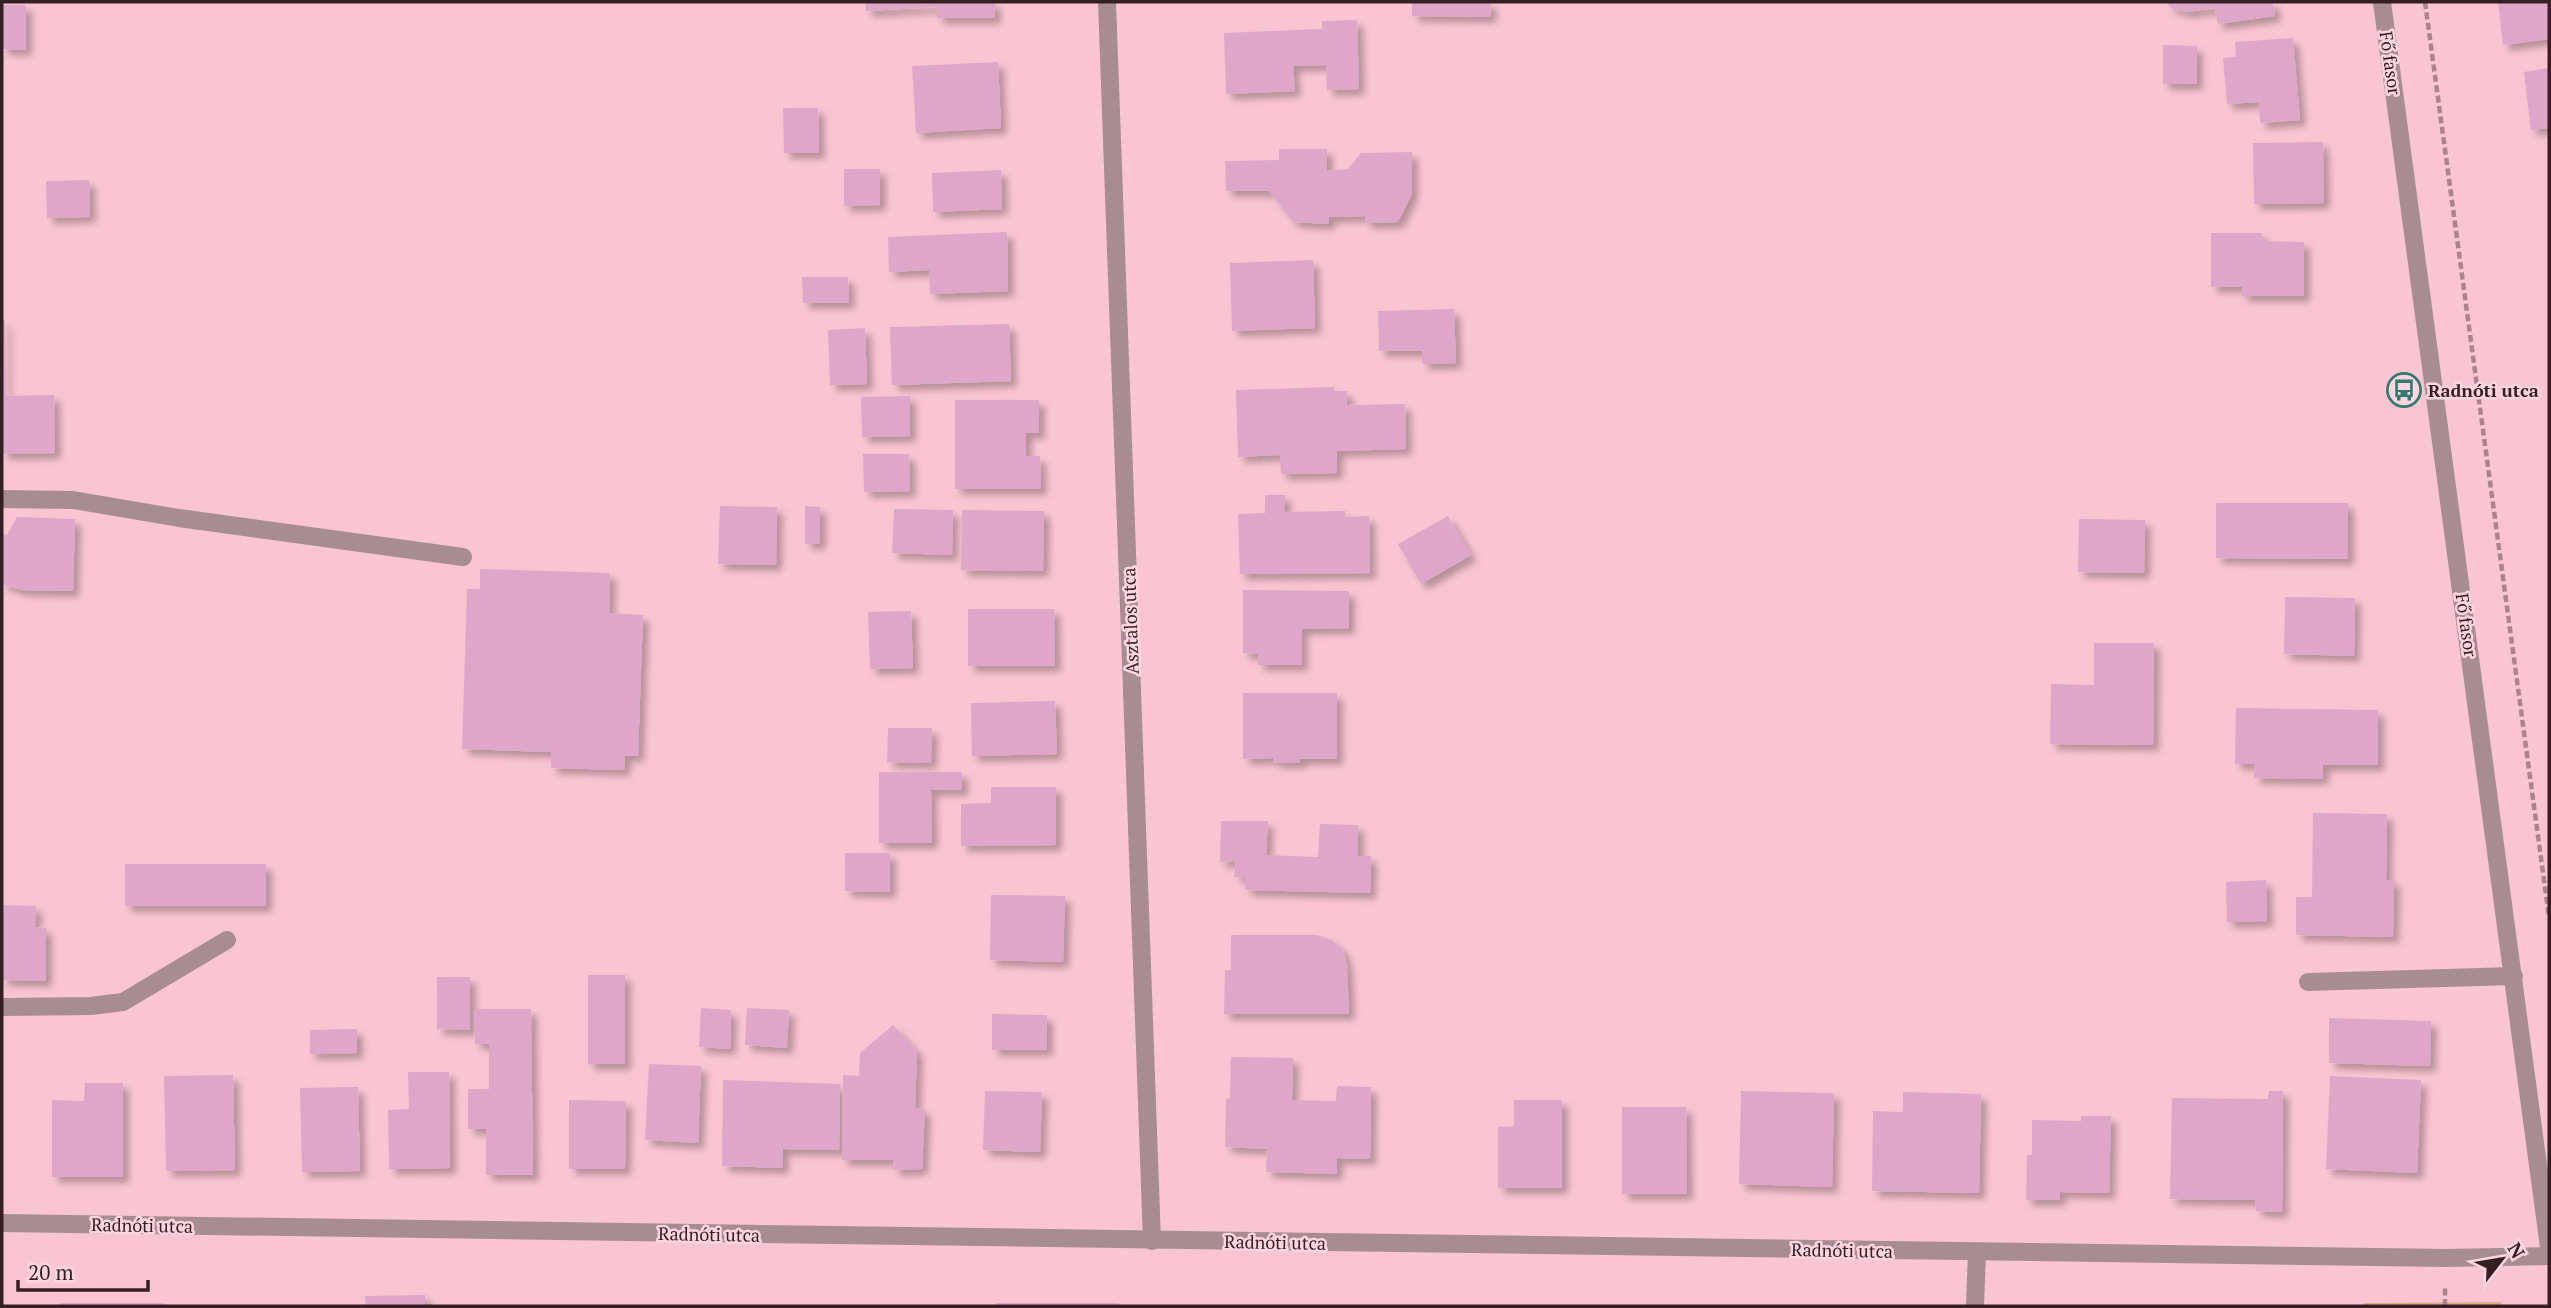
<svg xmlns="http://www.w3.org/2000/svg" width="2551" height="1308" font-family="'PT Serif',serif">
<defs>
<filter id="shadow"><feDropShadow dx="6" dy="6" stdDeviation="3.5" flood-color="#0004"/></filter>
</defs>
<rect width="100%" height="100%" fill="#fac5d2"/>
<path fill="#ddae86" d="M2501,1302L2502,1306H2364V1303Z"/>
<g fill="#dea7c9" filter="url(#shadow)">
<path d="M865,2H995V18H937V7L866,11Z"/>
<path d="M1412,2H1491L1490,17L1412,16Z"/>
<path d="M2166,2H2273L2275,16L2218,24L2215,8L2187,12L2171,8Z"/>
<path d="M2498,2H2549V39L2503,45Z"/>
<path d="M2,5H26V50L2,49Z"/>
<path d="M1357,20L1359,89L1327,90L1326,65L1293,66L1295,91L1226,94L1224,33L1322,29V21Z"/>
<path d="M2293,38L2300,120L2260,123L2259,102L2227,104L2223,58L2236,57L2235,42Z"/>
<path d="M2163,45L2197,46V84H2163Z"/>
<path d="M998,62L1001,128L916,133L912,66Z"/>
<path d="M2549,68V128L2531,130L2524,72Z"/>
<path d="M783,108H818L819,153H784Z"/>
<path d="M2323,142L2324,203L2254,204L2253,143Z"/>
<path d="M1279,149H1327V171L1348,169L1361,153L1412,152V194L1398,222L1365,223V216L1329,217V224L1294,222L1269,191H1226L1225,161L1279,160Z"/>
<path d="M844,169H880V205L844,206Z"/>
<path d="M1001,170L1002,209L933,212L932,173Z"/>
<path d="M89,180L90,217L47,218L46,181Z"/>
<path d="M1007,232L1008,291L930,294L929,270L889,272L888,237Z"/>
<path d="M2211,233H2262L2261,241L2304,242V296H2242V287H2211Z"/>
<path d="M1313,260L1315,328L1232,331L1230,263Z"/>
<path d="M802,277H848L849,303H803Z"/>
<path d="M1454,309L1456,363L1422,364V351H1379L1378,311Z"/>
<path d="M2,320H5L6,396L54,395L55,453L2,454Z"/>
<path d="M1009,324L1011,381L892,385L890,327Z"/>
<path d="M865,328L867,384L830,385L828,330Z"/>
<path d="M1334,387V391H1347V405L1405,404L1406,449L1337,451V473L1281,474L1280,455L1238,457L1236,390Z"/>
<path d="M910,396V436L862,437L861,397Z"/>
<path d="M955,400H1039V433H1026V456H1040L1041,489H955Z"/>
<path d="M863,454H909L910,491L864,492Z"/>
<path d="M1265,495H1285V512L1345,511V517L1369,516L1370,573L1240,574L1238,514L1265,513Z"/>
<path d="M2216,503H2348V559L2216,558Z"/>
<path d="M720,506L777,507L776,565L718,564Z"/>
<path d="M805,506L820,507V543L805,544Z"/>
<path d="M894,509L953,510L952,555L892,553Z"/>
<path d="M962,510L1044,511L1043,571L961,570Z"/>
<path d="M1448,516L1471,555L1421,584L1398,544Z"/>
<path d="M17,517L75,519L73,591L21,590L2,584V534L7,535Z"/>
<path d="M2079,519L2145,520L2144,573L2078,572Z"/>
<path d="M480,569L610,573L609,613L643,615L638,756H625L624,770L551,768V752L462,749L467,589H480Z"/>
<path d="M1243,590L1349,591V628L1302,629V665H1258V654L1243,653Z"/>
<path d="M2285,597L2355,598L2354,656L2284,654Z"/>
<path d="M968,609H1054L1055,666H968Z"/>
<path d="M911,611L913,668L870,669L868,612Z"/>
<path d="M2094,643H2154L2153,745L2050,744L2051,684L2094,685Z"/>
<path d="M1243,693H1337V759H1300V763L1273,762V758L1243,759Z"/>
<path d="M1055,701L1057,754L972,756L971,703Z"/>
<path d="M2236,708L2378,710V765H2323V779L2254,778V764H2235Z"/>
<path d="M888,728H932L931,763L887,762Z"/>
<path d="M879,772H962V790H931L932,843H879Z"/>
<path d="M991,787H1056V845L961,846V804L991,803Z"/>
<path d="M2313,813L2387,814L2386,880H2394L2393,937L2296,935V897H2312Z"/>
<path d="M1221,821H1268L1266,855L1318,857L1320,824L1358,825V856H1371L1370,893L1245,890V877H1234L1236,861L1220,862Z"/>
<path d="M845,853H890V892L845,891Z"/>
<rect x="125" y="864" width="141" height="42"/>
<path d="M2266,880L2267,921L2227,922L2226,882Z"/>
<path d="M991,895L1065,896L1063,962L990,960Z"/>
<path d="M2,905L36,906L35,927L46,928V981L2,980Z"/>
<path d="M1231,935H1317L1332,940L1343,950L1347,966L1349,1014H1224L1225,970H1231Z"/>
<rect x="588" y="975" width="37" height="89"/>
<path d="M437,977H470V1030L437,1029Z"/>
<path d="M701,1008L731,1010L730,1049L699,1047Z"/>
<path d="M747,1008L789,1010L787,1048L745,1045Z"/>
<path d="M474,1009H531L533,1175H486V1129H468V1089H489V1044H475Z"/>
<path d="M992,1014L1047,1015V1050H992Z"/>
<path d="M2329,1018L2431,1021L2430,1066L2329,1063Z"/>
<path d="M893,1025L917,1051L915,1108L925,1109L922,1169L893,1170L894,1160H842L843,1075L859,1076L860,1053Z"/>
<path d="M357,1029V1053L310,1054V1030Z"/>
<path d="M1231,1057L1293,1058L1292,1100L1336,1101L1337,1086L1371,1087L1370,1159L1337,1158V1174L1266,1172L1267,1149L1225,1147L1226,1098L1230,1099Z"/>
<path d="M649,1064L701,1066L698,1143L645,1140Z"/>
<path d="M408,1072H449L450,1168L389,1169L388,1110L409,1109Z"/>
<path d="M233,1075L235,1170L166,1171L164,1076Z"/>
<path d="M2330,1076L2421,1080L2417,1173L2326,1169Z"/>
<path d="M723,1080L840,1084L839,1150L783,1149V1168L722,1166Z"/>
<path d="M85,1083H123V1177H52V1100L84,1101Z"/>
<path d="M358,1087L360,1171L302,1172L300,1088Z"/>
<path d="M985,1091L1042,1092L1040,1152L983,1150Z"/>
<path d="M1741,1091L1834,1093L1832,1187L1739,1184Z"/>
<path d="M2269,1091H2283L2282,1212L2256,1211L2255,1200L2170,1199L2172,1098L2268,1099Z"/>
<path d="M1903,1092L1981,1094L1979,1193L1872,1191L1873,1111L1903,1112Z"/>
<path d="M569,1100L626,1101L625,1169H569Z"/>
<path d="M1514,1100H1562V1188H1498V1127L1514,1126Z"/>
<path d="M1622,1107H1686L1687,1194H1622Z"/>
<path d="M2081,1116H2111L2109,1193L2060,1192V1200H2026L2027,1155H2032V1120L2081,1121Z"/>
<path d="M425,1295V1306H366L365,1296Z"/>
<rect x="60" y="1303" width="103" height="3"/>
<rect x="997" y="1303" width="122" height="3"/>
</g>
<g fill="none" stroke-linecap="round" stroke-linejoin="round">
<g stroke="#ac828d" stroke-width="4.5" stroke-dasharray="7 3.5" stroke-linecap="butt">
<path d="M2425,2L2549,917"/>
<path d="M2445,1306V1287"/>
</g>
<g stroke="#a88c93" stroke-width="18">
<path d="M2,499L73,500L179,518L463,557"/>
<path d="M2308,982L2514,976"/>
<path d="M2,1007L91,1006L123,1002L227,940"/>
</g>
<g stroke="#a88c93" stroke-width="18">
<path d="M1107,2L1152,1241"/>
<path d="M2,1223L2445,1258L2549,1256"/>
<path d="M1975,1306L1977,1252"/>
</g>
<path stroke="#a88c93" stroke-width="18" d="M2382,2L2549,1247"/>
</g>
<defs>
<g id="bus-ring" transform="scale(1.75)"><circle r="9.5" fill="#ffd6e0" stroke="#33796e" stroke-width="1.5"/><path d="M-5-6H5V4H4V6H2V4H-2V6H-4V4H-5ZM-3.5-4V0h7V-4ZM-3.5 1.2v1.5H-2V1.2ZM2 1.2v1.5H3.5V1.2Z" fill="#33796e"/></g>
</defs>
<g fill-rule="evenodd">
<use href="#bus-ring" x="2404" y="390"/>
</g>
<g text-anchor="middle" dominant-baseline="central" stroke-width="5" stroke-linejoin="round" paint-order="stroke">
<g font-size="18" fill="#361e25" stroke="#ffd6e0">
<text transform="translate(2391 63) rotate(82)">Fő fasor</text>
<text transform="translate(1130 621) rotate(-92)">Asztalos utca</text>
<text transform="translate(2467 625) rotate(82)">Fő fasor</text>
<text transform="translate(142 1225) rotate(1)">Radnóti utca</text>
<text transform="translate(709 1234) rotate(1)">Radnóti utca</text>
<text transform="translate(1275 1242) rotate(1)">Radnóti utca</text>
<text transform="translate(1842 1250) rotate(1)">Radnóti utca</text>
</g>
<g font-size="18" font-weight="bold" fill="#361e25" stroke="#ffd6e0" text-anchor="start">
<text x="2428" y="390">Radnóti utca</text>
</g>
</g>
<rect width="2551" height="1308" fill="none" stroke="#361e25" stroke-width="7"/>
<g transform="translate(2502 1259) rotate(59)" stroke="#ffd6e0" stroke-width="5" paint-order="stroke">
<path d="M0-5L12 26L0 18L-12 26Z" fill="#361e25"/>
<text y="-10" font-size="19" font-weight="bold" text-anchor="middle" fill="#361e25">N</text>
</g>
<path d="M18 1280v10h130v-10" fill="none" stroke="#361e25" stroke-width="3.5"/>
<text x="28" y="1280" font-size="21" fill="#361e25" stroke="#ffd6e0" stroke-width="5" paint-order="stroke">20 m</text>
</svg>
